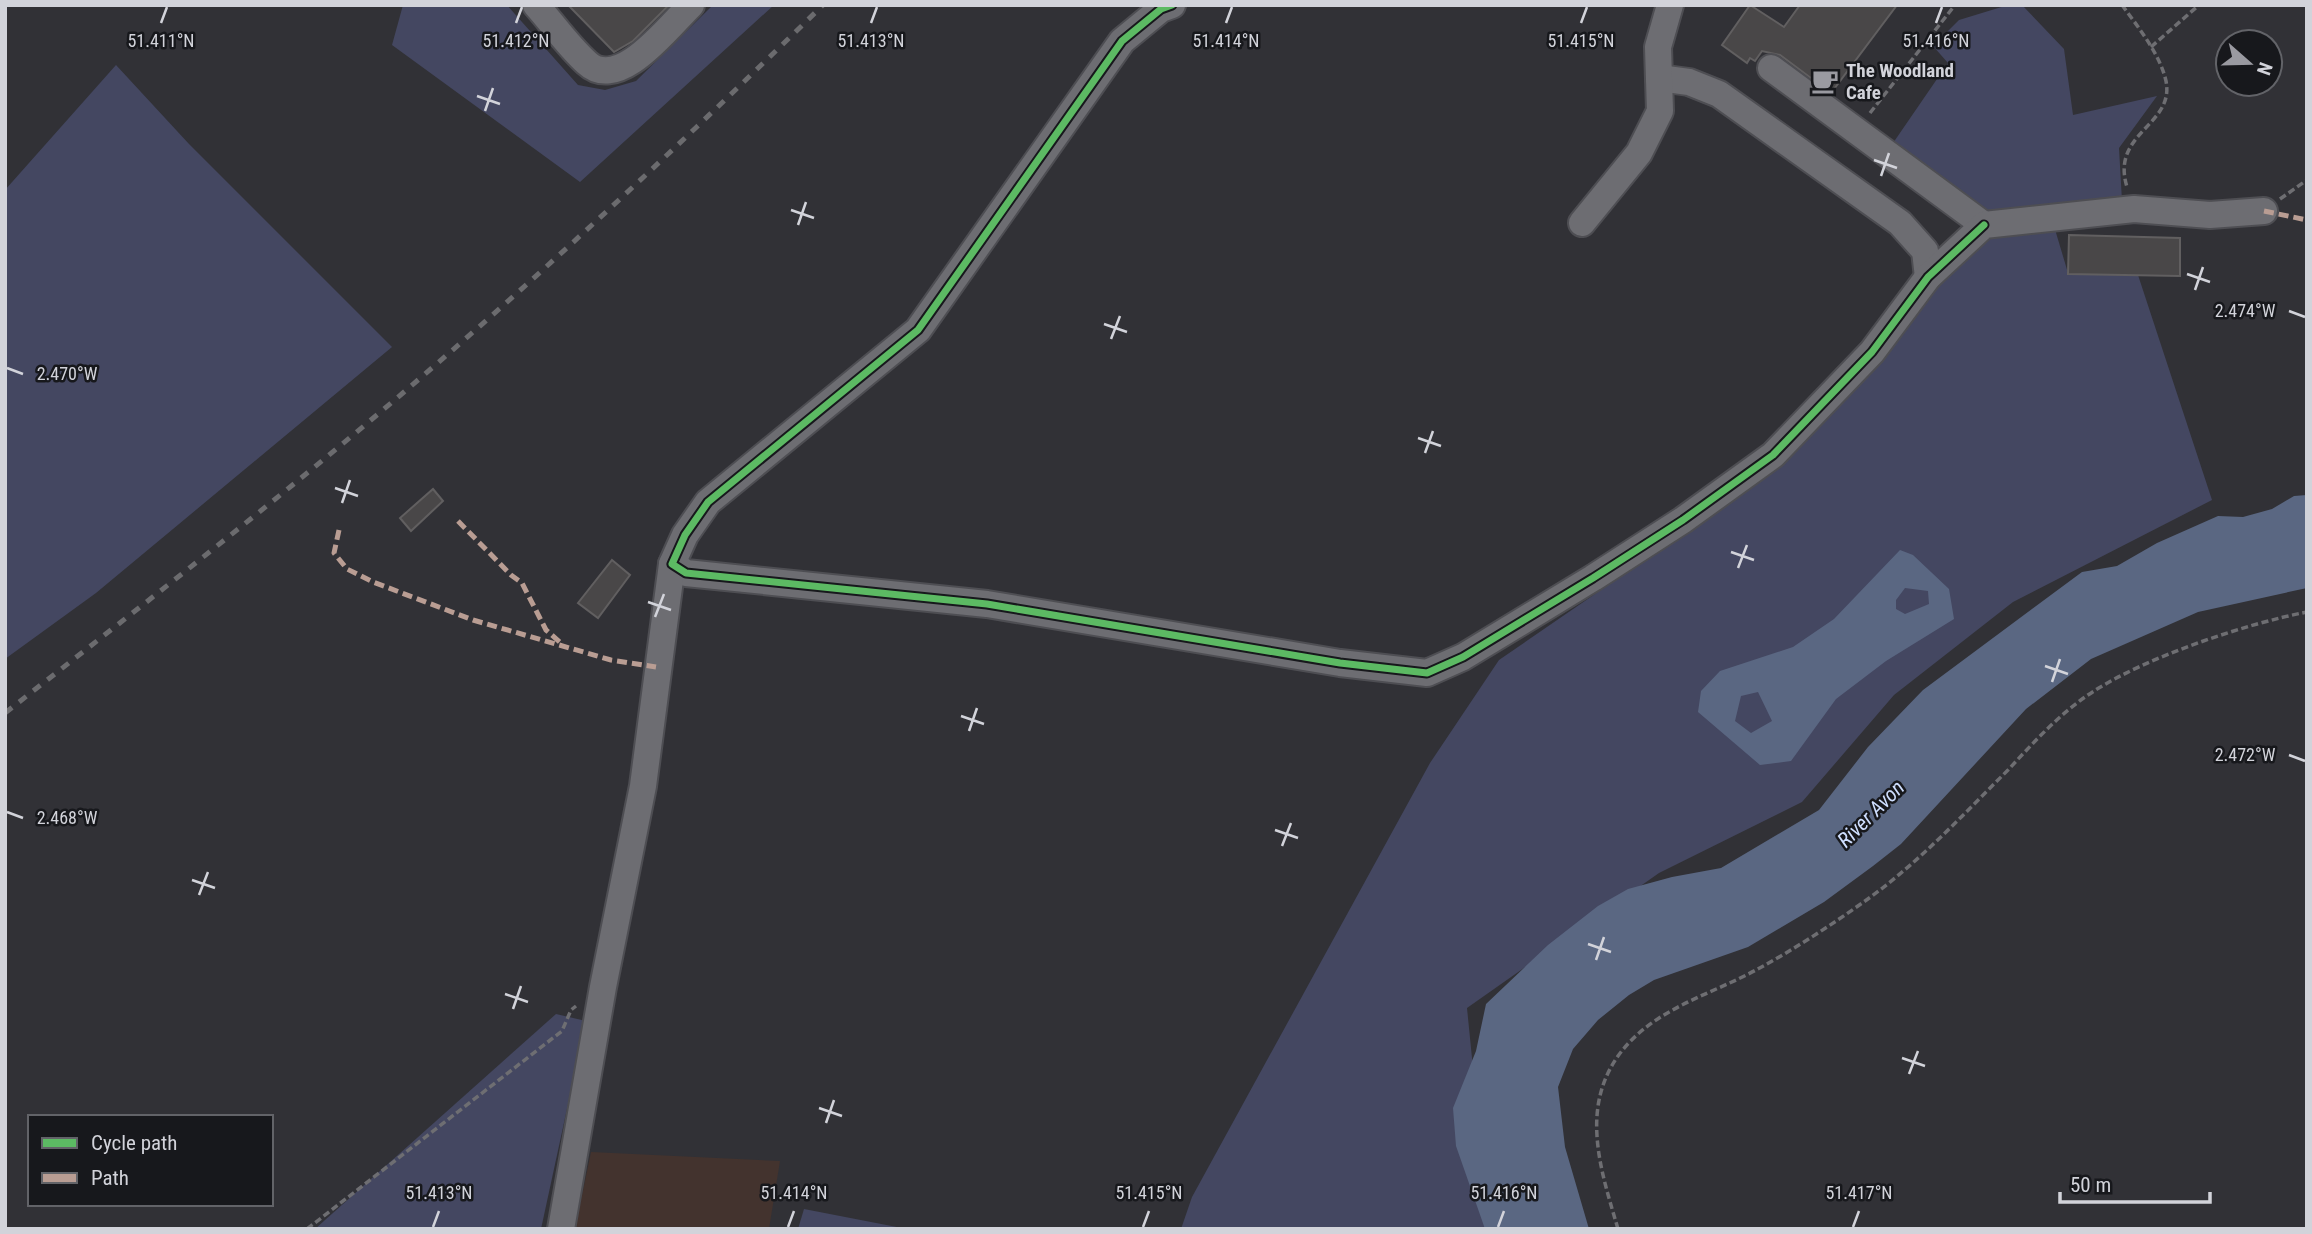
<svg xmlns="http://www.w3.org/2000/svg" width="2312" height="1234" font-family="'Roboto Condensed',sans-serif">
<rect width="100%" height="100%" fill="#313136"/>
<path fill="#43332e" d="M591,1152L780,1161L769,1229H575Z"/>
<g fill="#444761">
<path d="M403,5H507L578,85L605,90L636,81L713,5H774L580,182L392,45Z"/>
<path d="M2008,5H2022L2064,49L2073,115L2157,96L2119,148L2122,201L2054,226L2068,273L2138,275L2212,500L2013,602L1894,695L1802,802L1659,873L1467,1008L1483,1168L1495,1229H1181L1192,1197L1430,763L1499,660L1777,469L1984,226L1891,146L1948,63L1933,46L1959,20Z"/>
<path d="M116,65L189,144L392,347L96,593L5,659V190Z"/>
<path d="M556,1014L586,1021L541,1229H315Z"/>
<path d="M804,1209L907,1229H798Z"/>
</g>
<g fill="#5a6782" fill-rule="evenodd">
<path d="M2307,495V588L2198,612L2091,659L2026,709L1901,844L1873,866L1824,902L1748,947L1654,980L1629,995L1598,1020L1573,1049L1558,1087L1565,1147L1589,1229H1485L1456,1146L1453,1108L1476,1051L1486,1004L1548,945L1598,906L1628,889L1672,877L1721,868L1819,810L1868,747L1923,690L2082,572L2117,566L2157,543L2218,516L2243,517L2272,509L2294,496Z"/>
<path d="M1900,550L1913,555L1949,589L1954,619L1886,661L1836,699L1791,761L1760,765L1698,712L1701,691L1720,671L1793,647L1834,619ZM1905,588L1928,591L1929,604L1905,614L1896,609V600ZM1758,692L1772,721L1751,733L1735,721L1741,696Z"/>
</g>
<g fill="#494748" stroke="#615f60" stroke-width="2">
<path d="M568,5H669L633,41L614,52Z"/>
<path d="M1750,5L1784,27L1800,5H1897L1831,93L1780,55L1762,51L1755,61L1750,58L1747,63L1722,45Z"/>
<path d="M2069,235L2180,238V276L2068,274Z"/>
<path d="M433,489L443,501L411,531L400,518Z"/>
<path d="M612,560L630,575L598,618L578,603Z"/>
</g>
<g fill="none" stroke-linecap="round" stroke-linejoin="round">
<g stroke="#4e4e53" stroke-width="30">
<g id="minor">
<path d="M536,5C553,24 568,46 587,63C619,93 669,26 691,5"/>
<path d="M1771,68L1984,225"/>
<path d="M1659,78L1689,82L1719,94L1900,223L1925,251L1928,277"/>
<path d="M1582,223L1639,153L1660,111L1658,47L1670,5"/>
<path d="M672,564L686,573L987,604L1340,663L1427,673L1463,657L1593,578L1683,520L1773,455L1872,352L1928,277L1984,225L2134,209L2210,215L2264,211"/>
<path d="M561,1229L603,987L643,786L672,564L685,535L708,502L918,330L1122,41L1161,9L1172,5"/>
</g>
</g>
<g stroke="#6e6e72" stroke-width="3.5" stroke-dasharray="7 3.5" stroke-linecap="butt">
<path d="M2122,5C2138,27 2160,54 2166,81C2175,126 2110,132 2127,187"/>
<path d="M2151,47L2199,5"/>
<path d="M1870,113L1955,5"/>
<path d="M2280,199L2307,180"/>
<path d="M307,1229L562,1031L571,1010L576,1006"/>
<path d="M1618,1229C1601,1171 1580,1110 1618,1056C1652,1009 1708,996 1756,970C1795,949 1836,922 1872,896C1922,859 1964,814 2008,770C2034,742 2061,712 2094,691C2147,657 2245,624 2307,612"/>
</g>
<use href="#minor" stroke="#6d6d72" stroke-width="26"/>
<path stroke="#6b6b6e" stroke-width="5" stroke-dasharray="9 9" stroke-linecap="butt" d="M5,713C139,608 274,503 404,392C548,269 687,138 823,5"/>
<g stroke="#b99d93" stroke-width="5" stroke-dasharray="10 5" stroke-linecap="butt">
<path d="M2264,211L2307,220"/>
<path d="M458,521L511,575L522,583L546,630L562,644"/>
<path d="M339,530L334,553L347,569L373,582L473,620L611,660L656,667"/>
</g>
<g stroke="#17181c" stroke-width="11">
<path id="cycleway" d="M1172,5L1161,9L1122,41L918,330L708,502L685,535L672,564L686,573L987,604L1340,663L1427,673L1463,657L1593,578L1683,520L1773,455L1872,352L1928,277L1984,225"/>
</g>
<use href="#cycleway" stroke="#5cba63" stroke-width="7"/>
</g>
<path fill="none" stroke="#d2d3da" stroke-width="2.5" d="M161,23L167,7M516,23L522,7M871,23L877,7M1226,23L1232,7M1581,23L1587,7M1936,23L1942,7M477,96L500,104M485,111L493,88M1874,160L1897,168M1881,176L1889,153M791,210L814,218M798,225L806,202M2187,274L2210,282M2195,290L2203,267M2289,311L2305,317M1104,324L1127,332M1111,339L1120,316M7,368L23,374M1418,438L1441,446M1425,453L1433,431M335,488L358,496M342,503L350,480M1731,552L1754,560M1738,568L1747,545M648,602L671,610M655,617L664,594M2045,666L2068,674M2052,682L2060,659M961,716L984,724M969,731L977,708M2289,755L2305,761M7,812L23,818M1275,830L1298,838M1282,846L1291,823M192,880L215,888M199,895L208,872M1588,944L1611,952M1596,960L1604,937M505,994L528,1002M513,1009L521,986M1902,1058L1925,1066M1909,1074L1918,1051M819,1108L842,1116M826,1123L834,1100M433,1227L439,1211M788,1227L794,1211M1143,1227L1149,1211M1498,1227L1504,1211M1853,1227L1859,1211"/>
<defs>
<g id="cafe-bare" transform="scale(2.1)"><path d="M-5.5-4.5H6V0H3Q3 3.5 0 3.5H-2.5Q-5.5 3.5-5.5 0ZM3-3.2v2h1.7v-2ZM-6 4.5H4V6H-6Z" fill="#9a9aa1" stroke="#17181c" stroke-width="2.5" paint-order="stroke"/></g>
</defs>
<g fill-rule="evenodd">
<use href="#cafe-bare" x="1825" y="81"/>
</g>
<g text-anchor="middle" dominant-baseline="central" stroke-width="5" stroke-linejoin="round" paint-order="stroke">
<g font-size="19" font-weight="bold" fill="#d2d3da" stroke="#17181c" text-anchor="start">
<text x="1846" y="70">The Woodland<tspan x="1846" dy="22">Cafe</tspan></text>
</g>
<g font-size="21" font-style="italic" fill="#cfdfff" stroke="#17181c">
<text transform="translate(1871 814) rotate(-45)">River Avon</text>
</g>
</g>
<g font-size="18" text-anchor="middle" fill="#d2d3da" stroke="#17181c" stroke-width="5" stroke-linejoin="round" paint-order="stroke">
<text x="1936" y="47">51.416°N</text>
<text x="161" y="47">51.411°N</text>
<text x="516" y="47">51.412°N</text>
<text x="871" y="47">51.413°N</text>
<text x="1226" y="47">51.414°N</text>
<text x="1581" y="47">51.415°N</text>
<text x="2245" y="317">2.474°W</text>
<text x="67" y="380">2.470°W</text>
<text x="2245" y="761">2.472°W</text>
<text x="67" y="824">2.468°W</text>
<text x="439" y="1199">51.413°N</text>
<text x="794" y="1199">51.414°N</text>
<text x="1149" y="1199">51.415°N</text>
<text x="1504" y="1199">51.416°N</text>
<text x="1859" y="1199">51.417°N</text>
</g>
<rect width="2312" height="1234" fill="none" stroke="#d2d3da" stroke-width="14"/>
<rect x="28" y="1115" width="245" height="91" fill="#17181c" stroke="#626368" stroke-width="2"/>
<rect x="42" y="1138" width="35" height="10" fill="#5cba63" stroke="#626368" stroke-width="2"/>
<text x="91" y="1150" font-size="21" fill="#d2d3da">Cycle path</text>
<rect x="42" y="1173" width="35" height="10" fill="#b99d93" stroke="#626368" stroke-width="2"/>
<text x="91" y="1185" font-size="21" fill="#d2d3da">Path</text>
<g transform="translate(2249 63) rotate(110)"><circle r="33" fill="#17181c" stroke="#626368" stroke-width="2"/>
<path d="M0-5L12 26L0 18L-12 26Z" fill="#9a9aa1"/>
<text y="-10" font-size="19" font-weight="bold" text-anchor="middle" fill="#d2d3da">N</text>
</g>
<path d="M2060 1192v10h150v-10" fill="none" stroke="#d2d3da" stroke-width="3.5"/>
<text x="2070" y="1192" font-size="21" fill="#d2d3da" stroke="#17181c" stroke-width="5" paint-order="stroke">50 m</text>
</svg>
